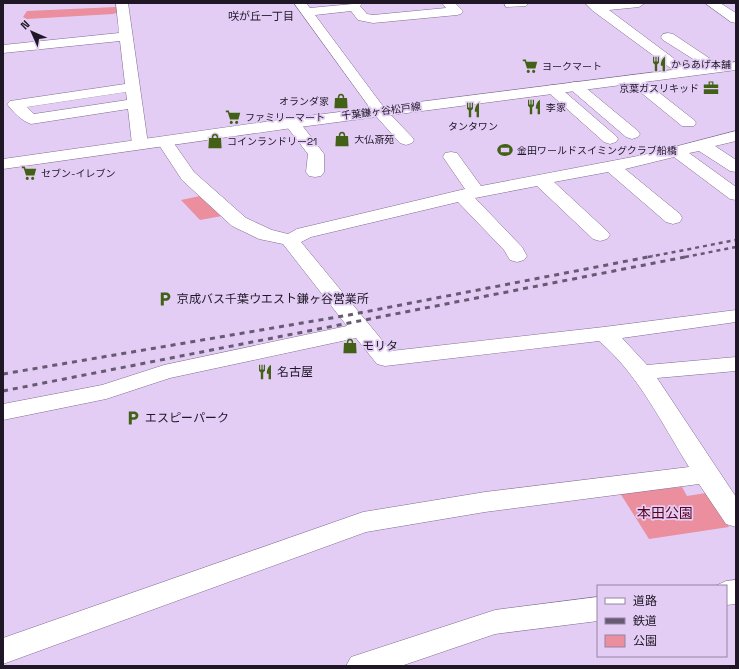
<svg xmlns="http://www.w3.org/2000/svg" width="739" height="669" font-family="'Space Grotesk','Noto Sans JP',sans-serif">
<rect width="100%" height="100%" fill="#e3cdf5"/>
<g fill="#eb8e9d">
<path d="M116,7V13L113,14L27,19L23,17L27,11Z"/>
<path d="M200,196L222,216L200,220L181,200Z"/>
<path d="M682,487L687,496L706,493L729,527L649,539L620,493Z"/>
</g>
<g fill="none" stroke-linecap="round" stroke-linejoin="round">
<g stroke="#806c90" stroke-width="1">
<g id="minor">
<path d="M116,3H128L148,144L146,147L140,149L134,147L132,144L128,109L31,124C22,121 13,112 7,104L10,101L125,84L120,41L3,53V45L119,33ZM126,92L127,100L34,114L27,107Z"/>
<path d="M294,3H306L310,8L363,3L360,6L367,14L373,15L446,8L442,3H455L463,11L461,14L457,15L373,23L358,20L351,11L315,15L385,109L412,137L414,140L412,143L406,145L400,143L375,115Z"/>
<path d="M504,3H528L526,6L506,7Z"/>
<path d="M585,3H645L639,7L609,10L692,72L690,75H680L593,11Z"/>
<path d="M705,3H720L736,13V23L731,22Z"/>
<path d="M668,33L673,34L724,68L722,71H712L663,40L661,37L663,34Z"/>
<path d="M633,75L638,76L694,120L696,123L694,126H682L628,82L626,79L628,76Z"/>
<path d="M575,82L580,83L638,131L640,134L638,137L632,139L626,137L570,89L568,86L570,83Z"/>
<path d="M553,85L558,86L616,136L618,139L616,142L610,144L604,142L548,92L546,89L548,86Z"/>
<path d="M292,118L298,120L324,154V172L321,176L315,177L309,176L306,172L308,154L284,123L286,120Z"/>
<path d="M736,131V141L715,146L736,160V172L730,171L699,151L689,153L736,187V200L730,199L674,157L625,169L680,214L682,218L680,222L673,224L666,222L608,172L554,182L607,231L610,235L607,239L600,241L593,239L537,186L475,198L522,247L527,256L524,260L517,262L510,260L504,250L458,202L311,237L301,242L391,351L604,327L736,310V322L622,338L647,365L736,357V371L657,378L736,497V527L726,524L699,484L485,512L366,532L3,664V638L363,512L485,492L689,467C662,424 639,375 599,341L385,366L377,364L356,338L170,378L106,399L3,420V404L102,385L164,365L347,326L283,244L259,239L232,226L182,180L159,145L161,142L167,140L173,142L194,172L246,218L272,230L288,234L297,229L465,189L443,157L445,153L451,152L457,153L481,186L643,155Z"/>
<path d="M736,580V604L726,605V586H715L726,581Z"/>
<path d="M598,597V621L495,634L401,666H346L351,657L495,610Z"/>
</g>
</g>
<g stroke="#806c90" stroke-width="1">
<path id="major" d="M736,62V70L292,128L3,169V159L292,118Z"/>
</g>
<use href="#minor" fill="#fff" fill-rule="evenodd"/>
<use href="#major" fill="#fff" fill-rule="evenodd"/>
<g stroke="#685a72" stroke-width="2.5" stroke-dasharray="4 4" stroke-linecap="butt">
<path d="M648,257L736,240"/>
<path d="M685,257L736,247"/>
</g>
<g stroke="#685a72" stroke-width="3" stroke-dasharray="5 5" stroke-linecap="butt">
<path d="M3,374L349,315L653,256"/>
<path d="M3,391L690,256"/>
</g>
</g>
<defs>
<g id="restaurant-bare" transform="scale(1.2)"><path d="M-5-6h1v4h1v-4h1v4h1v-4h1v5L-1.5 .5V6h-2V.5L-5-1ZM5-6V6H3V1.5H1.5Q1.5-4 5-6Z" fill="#426116" stroke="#e3cdf5" stroke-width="2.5" paint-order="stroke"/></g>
<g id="supermarket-bare" transform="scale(1.2)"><path d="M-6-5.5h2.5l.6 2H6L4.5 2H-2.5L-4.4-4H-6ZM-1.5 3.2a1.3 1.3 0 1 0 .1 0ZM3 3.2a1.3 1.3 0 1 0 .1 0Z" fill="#426116" stroke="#e3cdf5" stroke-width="2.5" paint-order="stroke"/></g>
<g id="office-bare" transform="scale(1.2)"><path d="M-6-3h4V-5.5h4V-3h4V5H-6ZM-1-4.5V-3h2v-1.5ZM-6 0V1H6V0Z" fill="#426116" stroke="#e3cdf5" stroke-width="2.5" paint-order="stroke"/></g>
<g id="shop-bare" transform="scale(1.2)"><path d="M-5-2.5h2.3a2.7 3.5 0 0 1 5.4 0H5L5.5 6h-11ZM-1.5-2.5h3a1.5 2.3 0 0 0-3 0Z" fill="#426116" stroke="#e3cdf5" stroke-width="2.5" paint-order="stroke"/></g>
<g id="stadium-bare" transform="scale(1.2)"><path d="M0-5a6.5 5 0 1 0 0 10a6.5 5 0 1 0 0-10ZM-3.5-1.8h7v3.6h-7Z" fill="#426116" stroke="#e3cdf5" stroke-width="2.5" paint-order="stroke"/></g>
<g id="parking-bare" transform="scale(1.2)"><path d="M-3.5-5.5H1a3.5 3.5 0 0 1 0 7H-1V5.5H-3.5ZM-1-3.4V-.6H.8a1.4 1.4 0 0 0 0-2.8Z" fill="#426116" stroke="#e3cdf5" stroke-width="2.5" paint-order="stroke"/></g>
</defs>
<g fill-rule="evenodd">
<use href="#restaurant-bare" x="659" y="64"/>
<use href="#supermarket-bare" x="530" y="66"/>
<use href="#office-bare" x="711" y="88"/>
<use href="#shop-bare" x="341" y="101"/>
<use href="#restaurant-bare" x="534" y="107"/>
<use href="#restaurant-bare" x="473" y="110"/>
<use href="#supermarket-bare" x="233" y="117"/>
<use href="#shop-bare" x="342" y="139"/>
<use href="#shop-bare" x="215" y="141"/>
<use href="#stadium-bare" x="505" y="150"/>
<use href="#supermarket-bare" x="29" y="173"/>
<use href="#parking-bare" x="165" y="299"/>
<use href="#shop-bare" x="350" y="346"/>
<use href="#restaurant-bare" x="265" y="372"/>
<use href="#parking-bare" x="133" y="418"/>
</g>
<g text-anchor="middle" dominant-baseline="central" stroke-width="3.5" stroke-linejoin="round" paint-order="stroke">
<g font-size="10" fill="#1f1725" stroke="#e3cdf5" text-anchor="start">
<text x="671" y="64">からあげ本舗</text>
<text x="542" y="66">ヨークマート</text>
<text x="699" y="88" text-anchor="end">京葉ガスリキッド</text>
<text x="329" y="101" text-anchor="end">オランダ家</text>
<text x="546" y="107">李家</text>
<text x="245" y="117">ファミリーマート</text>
<text x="473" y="126" text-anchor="middle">タンタワン</text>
<text x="354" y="139">大仏斎苑</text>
<text x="227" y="141">コインランドリー21</text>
<text x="517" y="150">金田ワールドスイミングクラブ船橋</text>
<text x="41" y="173">セブン-イレブン</text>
</g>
<g font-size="10" fill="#1f1725" stroke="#e3cdf5">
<text transform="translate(381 111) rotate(-7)">千葉鎌ヶ谷松戸線</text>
</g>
<g font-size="11" fill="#1f1725" stroke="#e3cdf5">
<text x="261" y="16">咲が丘一丁目</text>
</g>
<g font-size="12" fill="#1f1725" stroke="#e3cdf5" text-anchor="start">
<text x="177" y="299">京成バス千葉ウエスト鎌ヶ谷営業所</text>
<text x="362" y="346">モリタ</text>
<text x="277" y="372">名古屋</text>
<text x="145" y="418">エスピーパーク</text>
</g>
<g font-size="14" fill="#5b0120" stroke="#e3cdf5">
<text x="665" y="513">本田公園</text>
</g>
</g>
<rect width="739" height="669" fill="none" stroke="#1f1725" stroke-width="8"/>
<rect x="597" y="585" width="130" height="72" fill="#e3cdf5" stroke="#9584a2"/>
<rect x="605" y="598" width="20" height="6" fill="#ffffff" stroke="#9584a2"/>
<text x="633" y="605" font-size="12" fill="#1f1725">道路</text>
<rect x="605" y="618" width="20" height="6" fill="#685a72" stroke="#9584a2"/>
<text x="633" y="625" font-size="12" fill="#1f1725">鉄道</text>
<rect x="605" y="635" width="20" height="12" fill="#eb8e9d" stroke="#9584a2"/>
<text x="633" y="645" font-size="12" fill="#1f1725">公園</text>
<g transform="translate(32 32) rotate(315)" stroke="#e3cdf5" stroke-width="3" paint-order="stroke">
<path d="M0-3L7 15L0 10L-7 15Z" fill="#1f1725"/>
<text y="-6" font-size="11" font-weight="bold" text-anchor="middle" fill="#1f1725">N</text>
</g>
</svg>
